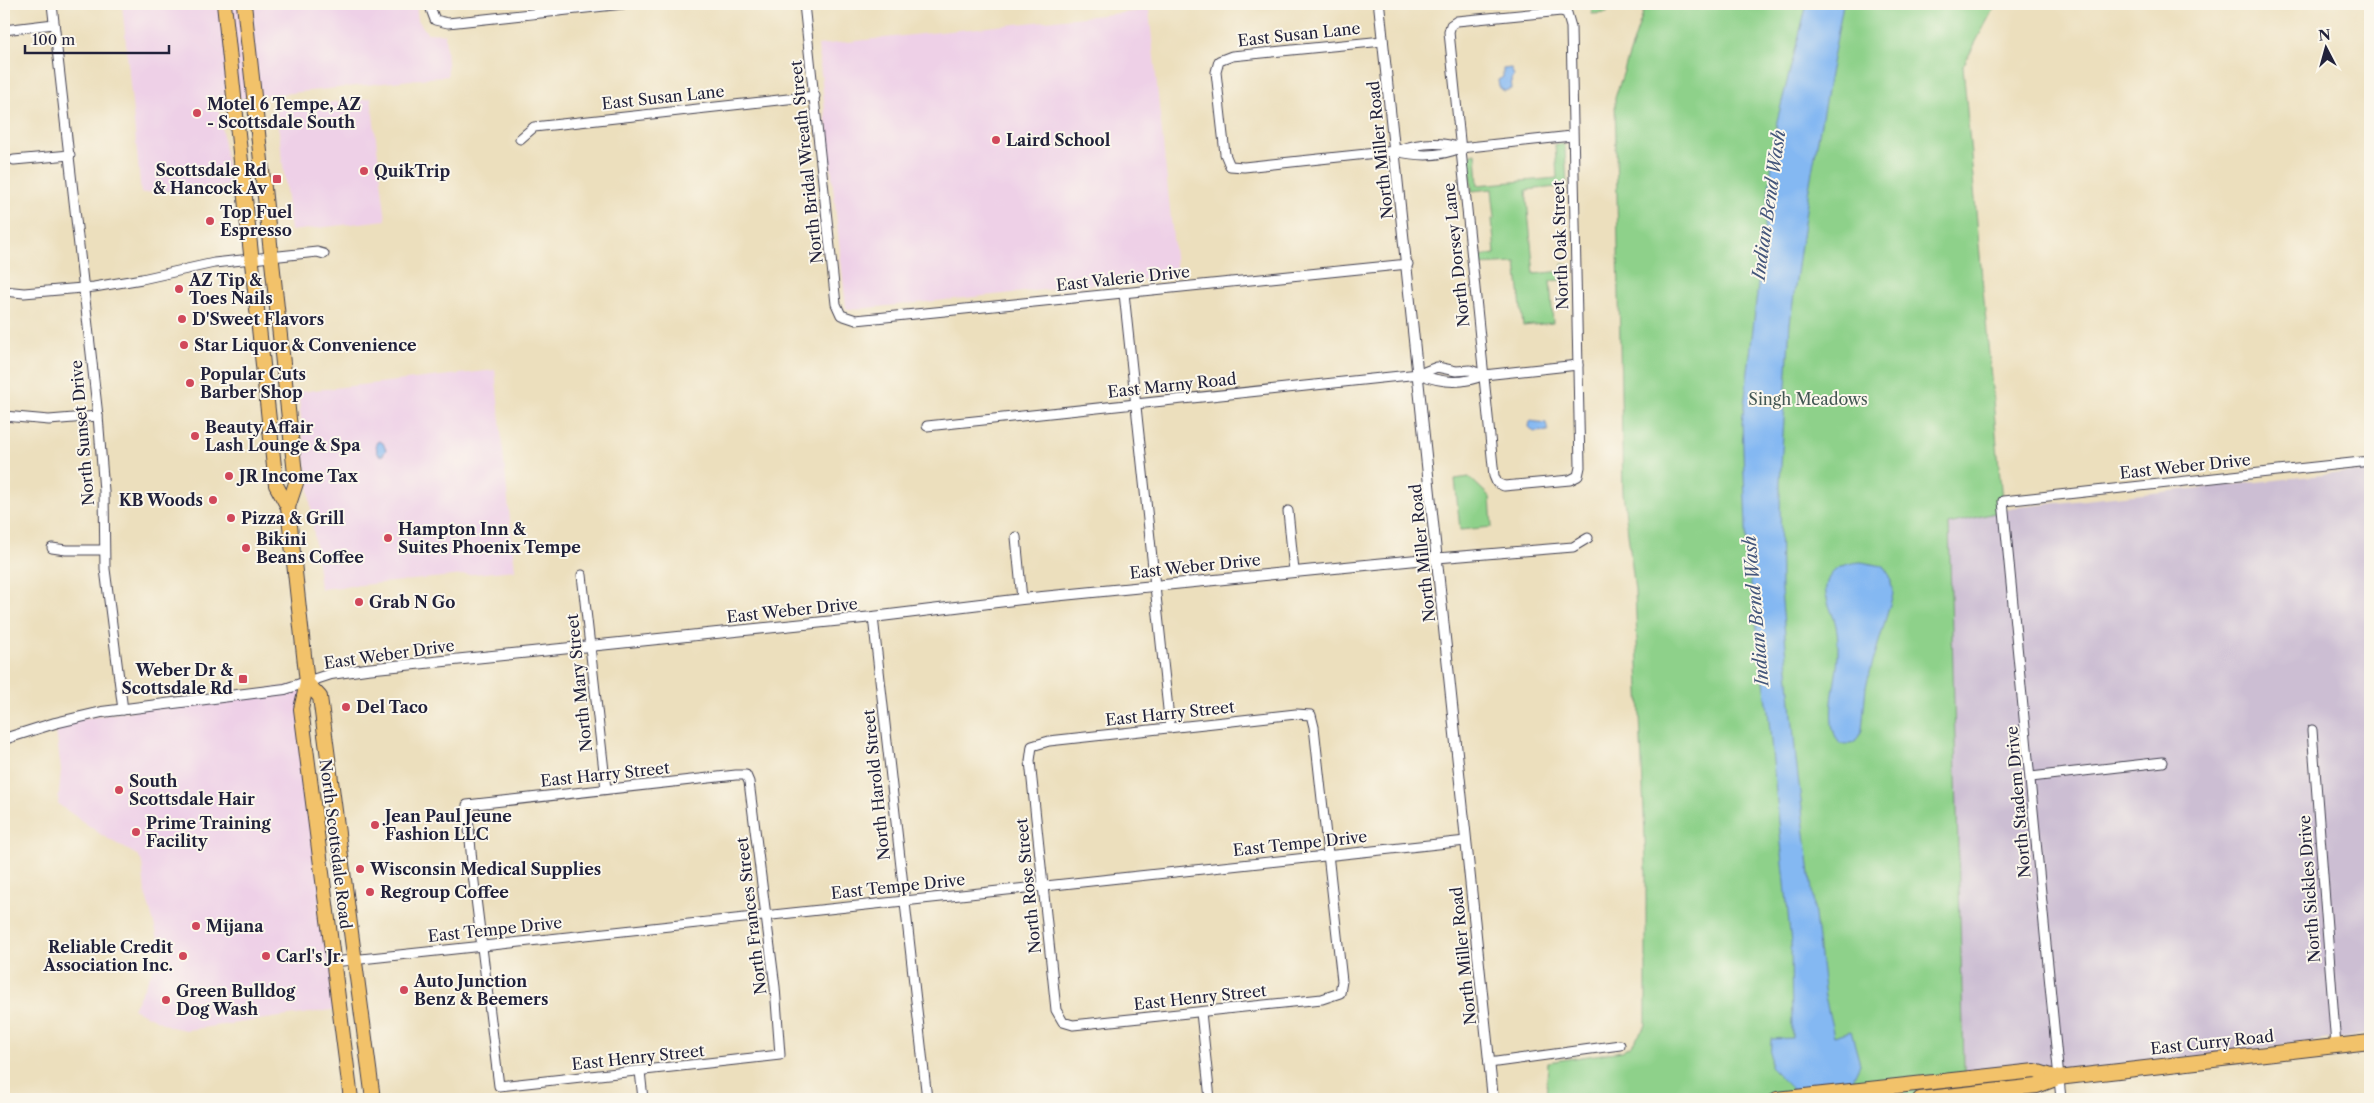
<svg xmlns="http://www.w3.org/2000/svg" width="2374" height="1103" font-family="'Libre Caslon Text',serif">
<rect width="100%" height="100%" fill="#fbf7ec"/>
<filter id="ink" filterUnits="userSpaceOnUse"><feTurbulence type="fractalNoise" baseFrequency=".02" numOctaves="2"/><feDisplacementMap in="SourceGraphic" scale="10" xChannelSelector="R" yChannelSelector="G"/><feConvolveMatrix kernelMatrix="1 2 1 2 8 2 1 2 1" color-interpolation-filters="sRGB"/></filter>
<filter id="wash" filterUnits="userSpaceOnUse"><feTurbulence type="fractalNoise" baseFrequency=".0096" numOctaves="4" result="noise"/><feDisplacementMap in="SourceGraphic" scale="20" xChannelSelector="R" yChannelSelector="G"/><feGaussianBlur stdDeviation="1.12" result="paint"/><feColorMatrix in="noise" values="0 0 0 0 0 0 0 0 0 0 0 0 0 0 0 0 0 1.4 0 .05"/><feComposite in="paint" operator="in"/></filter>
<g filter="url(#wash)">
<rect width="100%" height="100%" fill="#ecdfbd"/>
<g fill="#eed0e7">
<path d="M122,4H416L418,20L427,33L445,34L448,76L218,101L230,186L141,193Z"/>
<path d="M1149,10L1177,276L849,310L846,308L818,45Z"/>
<path d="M371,98L386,220L291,231L276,108Z"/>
<path d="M495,370L515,570L320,589L298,392Z"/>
<path d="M307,683L301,709L339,1009L186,1030L171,1027L133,1009L162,952L145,892L142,862L137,855L103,836L58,804L61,770L55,723Z"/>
</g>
<path fill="#ccbed3" d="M2370,470V1034L1965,1086L1949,523L2019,507Z"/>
<g fill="#8ed18a" stroke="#587a62">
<path d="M1591,4H1606L1607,13L1592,14Z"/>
<path d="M1617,4H1633L1634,10L1618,11Z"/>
<path d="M1646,4H1996L1963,66L2003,511L1949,524L1965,1099H1546L1548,1062L1622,1051L1632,1045L1646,1025V864L1635,591L1623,492L1615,98Z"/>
<path d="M1555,144H1563L1565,147L1567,186L1526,190L1534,274L1563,271L1562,264H1568L1569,279L1550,281L1553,323L1523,326L1516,263L1479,265L1478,256L1495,254L1492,219L1495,218L1492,189L1472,191L1469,157L1472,154L1476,153L1478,185L1557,178Z"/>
<path d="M1469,477L1490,497L1492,527L1460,530L1455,479Z"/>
</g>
<g fill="#84b8f2" stroke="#536d96">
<path d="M1807,4H1843L1809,188L1790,323L1780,482L1781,590L1796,760L1825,997L1834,1036L1851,1031L1860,1064L1852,1081L1855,1099H1792L1791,1088L1770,1067L1771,1039L1792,1038L1791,944L1768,711L1747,554L1742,423L1777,121Z"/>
<path d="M1511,68L1514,76L1511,79L1512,89L1504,91L1499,87L1498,80L1503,77V69Z"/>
<path d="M1530,421L1546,423L1548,431L1534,432L1529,427Z"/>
<path d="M379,441L383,443L386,450L382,456L377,453L376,443Z"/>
<path d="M1861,562L1883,566L1890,576L1893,594L1866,686L1862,730L1856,741L1851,744H1840C1822,720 1838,681 1838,653C1838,644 1838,634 1836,626C1833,611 1822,597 1827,582C1832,567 1848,563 1861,562Z"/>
</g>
</g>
<g filter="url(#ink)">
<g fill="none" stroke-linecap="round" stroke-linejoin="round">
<g stroke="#403e4e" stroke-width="11">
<g id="minor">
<path d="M52,4L98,416L104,491L105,569L123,710"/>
<path d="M429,4L435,20L448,23L623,4"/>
<path d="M804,4L836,304L841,315L856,320L1408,264"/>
<path d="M1561,11L1567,13L1571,27L1580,467L1578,476L1570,480L1504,486L1497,483L1494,476L1449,32L1451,25L1457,21Z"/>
<path d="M4,30L54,24"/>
<path d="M1383,41L1232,56L1219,61L1216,72L1225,154L1230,166L1244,167L1395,151C1415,144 1439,140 1460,148"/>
<path d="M520,139L534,127L815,96"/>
<path d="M1395,151C1416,156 1440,157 1460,148L1572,136"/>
<path d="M14,160L70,155"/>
<path d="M4,291L24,293L94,287L142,279L214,263L317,252L324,254"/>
<path d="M1124,293L1170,728"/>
<path d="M1419,374C1441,383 1462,385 1484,375L1578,365"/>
<path d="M4,416L49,420L98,416"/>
<path d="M927,426L1419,374L1437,367L1456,371L1470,370L1484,375"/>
<path d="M1288,511L1294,571"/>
<path d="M1016,537L1022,599"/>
<path d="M52,548L66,550H103"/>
<path d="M1437,558L1573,547L1588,538"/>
<path d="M582,575L606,789"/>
<path d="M873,617L927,1099"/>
<path d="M1296,714L1311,715L1314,727L1342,981L1340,993L1322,999L1073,1025L1063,1022L1056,1010L1030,761L1032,746L1049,741Z"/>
<path d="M2312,730L2336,1046"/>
<path d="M736,775H746L749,782L775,987L780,1055L499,1086L473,874L467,805Z"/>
<path d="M2031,777L2163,762"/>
<path d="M333,962L1466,841"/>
<path d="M1201,1012L1210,1099"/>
<path d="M1489,1063L1620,1045"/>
<path d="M640,1071L643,1099"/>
<path d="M2061,1099L2003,501L2370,461"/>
</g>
</g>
<g stroke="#403e4e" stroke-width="12">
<g id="tertiary">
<path d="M1379,4L1493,1099"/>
<path d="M4,739L55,723L102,712L285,689L331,674L366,669L873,617L1022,599L1437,558"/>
</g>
</g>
<g stroke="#403e4e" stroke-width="16">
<g id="primary">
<path d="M224,4L276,485L288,507L307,683L301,709L351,1099"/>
<path d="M244,4L296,483L288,507"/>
<path d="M307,683L320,697L373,1099"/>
<path d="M1777,1099L2035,1071L2058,1078"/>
<path d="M1920,1099L2037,1086L2058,1078L2370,1042"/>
</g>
</g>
<use href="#minor" stroke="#fff" stroke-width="9"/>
<use href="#tertiary" stroke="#fff" stroke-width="10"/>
<use href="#primary" stroke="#f2c26a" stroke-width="14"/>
</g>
</g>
<g fill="#d1495b" stroke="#fbf7ec" stroke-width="2">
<circle cx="197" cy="113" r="5"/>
<circle cx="996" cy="140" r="5"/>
<circle cx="364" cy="171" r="5"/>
<rect x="272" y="174" width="10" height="10" rx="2.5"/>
<circle cx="210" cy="221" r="5"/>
<circle cx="179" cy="289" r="5"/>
<circle cx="182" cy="319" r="5"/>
<circle cx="184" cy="345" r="5"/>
<circle cx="190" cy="383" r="5"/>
<circle cx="195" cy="436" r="5"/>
<circle cx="229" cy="476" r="5"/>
<circle cx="213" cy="500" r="5"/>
<circle cx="231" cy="518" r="5"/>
<circle cx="388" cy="538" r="5"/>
<circle cx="246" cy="548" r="5"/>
<circle cx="359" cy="602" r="5"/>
<rect x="238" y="674" width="10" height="10" rx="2.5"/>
<circle cx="346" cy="707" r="5"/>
<circle cx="119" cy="790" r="5"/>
<circle cx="375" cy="825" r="5"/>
<circle cx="136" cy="832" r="5"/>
<circle cx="360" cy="869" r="5"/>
<circle cx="370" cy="892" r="5"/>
<circle cx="196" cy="926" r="5"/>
<circle cx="183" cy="956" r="5"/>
<circle cx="266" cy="956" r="5"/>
<circle cx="404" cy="990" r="5"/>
<circle cx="166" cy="1000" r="5"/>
</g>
<g text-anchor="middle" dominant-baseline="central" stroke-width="4" stroke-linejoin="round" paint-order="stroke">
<g font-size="16" fill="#22223b" stroke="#fbf7ec">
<text transform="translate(1299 34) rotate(-6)">East Susan Lane</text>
<text transform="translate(663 97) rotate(-6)">East Susan Lane</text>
<text transform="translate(1380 150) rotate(-96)">North Miller Road</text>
<text transform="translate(806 162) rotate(-96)">North Bridal Wreath Street</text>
<text transform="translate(1560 245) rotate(-92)">North Oak Street</text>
<text transform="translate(1456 255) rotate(-96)">North Dorsey Lane</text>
<text transform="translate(1123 278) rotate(-6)">East Valerie Drive</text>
<text transform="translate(1172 385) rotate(-6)">East Marny Road</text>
<text transform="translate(82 433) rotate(-95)">North Sunset Drive</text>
<text transform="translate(2185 466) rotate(-6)">East Weber Drive</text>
<text transform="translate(1422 553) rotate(-96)">North Miller Road</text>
<text transform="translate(1195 566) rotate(-6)">East Weber Drive</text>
<text transform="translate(792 610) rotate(-6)">East Weber Drive</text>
<text transform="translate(389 654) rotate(-8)">East Weber Drive</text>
<text transform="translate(579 683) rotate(-96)">North Mary Street</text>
<text transform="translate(1170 713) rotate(-6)">East Harry Street</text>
<text transform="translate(605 774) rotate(-6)">East Harry Street</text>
<text transform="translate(876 785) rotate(-96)">North Harold Street</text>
<text transform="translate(2018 802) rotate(-95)">North Stadem Drive</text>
<text transform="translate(1300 843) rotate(-6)">East Tempe Drive</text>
<text transform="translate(336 844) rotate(83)">North Scottsdale Road</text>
<text transform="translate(898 886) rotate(-6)">East Tempe Drive</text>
<text transform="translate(1028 886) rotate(-96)">North Rose Street</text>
<text transform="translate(2309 889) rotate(-94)">North Sickles Drive</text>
<text transform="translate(751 916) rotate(-97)">North Frances Street</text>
<text transform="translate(495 929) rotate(-6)">East Tempe Drive</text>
<text transform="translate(1463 956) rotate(-96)">North Miller Road</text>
<text transform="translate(1200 997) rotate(-6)">East Henry Street</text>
<text transform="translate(2212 1042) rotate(-6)">East Curry Road</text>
<text transform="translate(638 1057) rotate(-6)">East Henry Street</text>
</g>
<g font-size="16" font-weight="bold" fill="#22223b" stroke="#fbf7ec" text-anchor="start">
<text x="207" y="104">Motel 6 Tempe, AZ<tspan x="207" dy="18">- Scottsdale South</tspan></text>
<text x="1006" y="140">Laird School</text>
<text x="267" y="170" text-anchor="end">Scottsdale Rd<tspan x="267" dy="18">&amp; Hancock Av</tspan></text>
<text x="374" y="171">QuikTrip</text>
<text x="220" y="212">Top Fuel<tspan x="220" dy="18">Espresso</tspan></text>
<text x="189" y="280">AZ Tip &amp;<tspan x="189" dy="18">Toes Nails</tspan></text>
<text x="192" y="319">D'Sweet Flavors</text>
<text x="194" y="345">Star Liquor &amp; Convenience</text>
<text x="200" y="374">Popular Cuts<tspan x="200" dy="18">Barber Shop</tspan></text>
<text x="205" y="427">Beauty Affair<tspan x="205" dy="18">Lash Lounge &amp; Spa</tspan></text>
<text x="239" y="476">JR Income Tax</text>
<text x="203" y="500" text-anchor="end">KB Woods</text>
<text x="241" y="518">Pizza &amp; Grill</text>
<text x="398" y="529">Hampton Inn &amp;<tspan x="398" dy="18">Suites Phoenix Tempe</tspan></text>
<text x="256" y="539">Bikini<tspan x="256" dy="18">Beans Coffee</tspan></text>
<text x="369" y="602">Grab N Go</text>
<text x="233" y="670" text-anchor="end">Weber Dr &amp;<tspan x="233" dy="18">Scottsdale Rd</tspan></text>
<text x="356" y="707">Del Taco</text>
<text x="129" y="781">South<tspan x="129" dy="18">Scottsdale Hair</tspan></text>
<text x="385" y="816">Jean Paul Jeune<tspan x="385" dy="18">Fashion LLC</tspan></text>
<text x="146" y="823">Prime Training<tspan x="146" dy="18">Facility</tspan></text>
<text x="370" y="869">Wisconsin Medical Supplies</text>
<text x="380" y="892">Regroup Coffee</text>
<text x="206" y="926">Mijana</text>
<text x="173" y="947" text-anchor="end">Reliable Credit<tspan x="173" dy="18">Association Inc.</tspan></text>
<text x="276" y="956">Carl's Jr.</text>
<text x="414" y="981">Auto Junction<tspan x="414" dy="18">Benz &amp; Beemers</tspan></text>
<text x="176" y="991">Green Bulldog<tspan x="176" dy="18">Dog Wash</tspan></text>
</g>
<g font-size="16" fill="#425753" stroke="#fbf7ec">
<text x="1808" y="399">Singh Meadows</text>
</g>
<g font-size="18" font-style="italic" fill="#44567b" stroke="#fbf7ec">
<text transform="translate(1769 205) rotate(-82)">Indian Bend Wash</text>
<text transform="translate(1756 611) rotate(-95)">Indian Bend Wash</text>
</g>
</g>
<rect width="2374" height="1103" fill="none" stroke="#fbf7ec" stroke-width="20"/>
<g transform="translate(2326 48) rotate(354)" stroke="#fbf7ec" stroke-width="4" paint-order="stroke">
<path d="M0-4L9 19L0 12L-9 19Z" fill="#22223b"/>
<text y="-8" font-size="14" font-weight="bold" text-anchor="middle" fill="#22223b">N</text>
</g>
<path d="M25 45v8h144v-8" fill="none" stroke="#22223b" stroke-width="2.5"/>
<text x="32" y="45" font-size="15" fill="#22223b" stroke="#fbf7ec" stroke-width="4" paint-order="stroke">100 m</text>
</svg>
